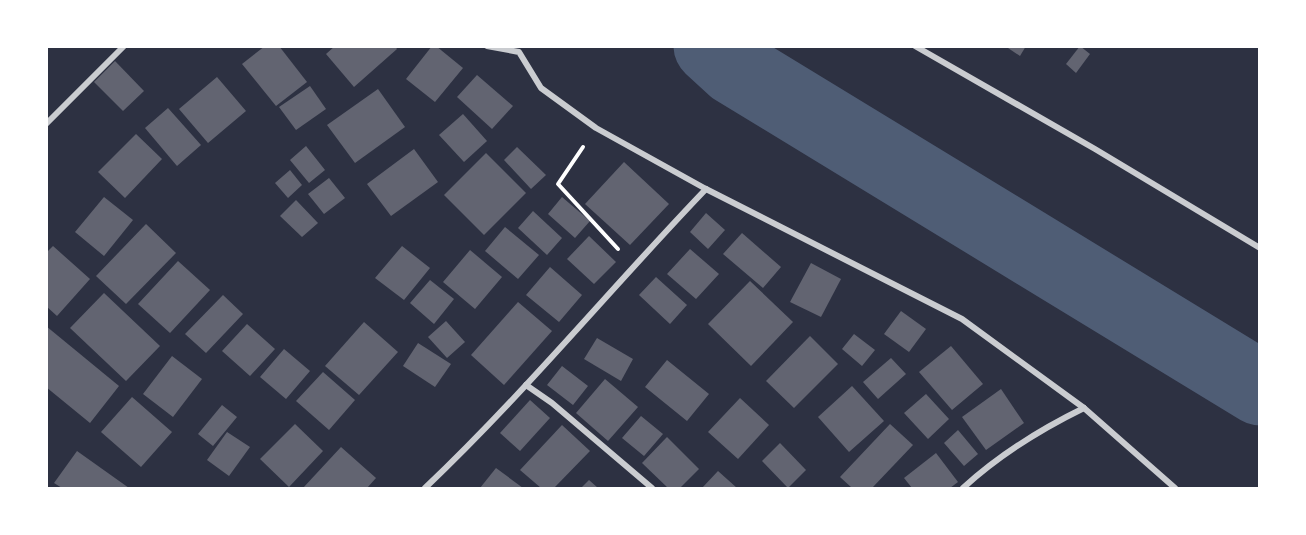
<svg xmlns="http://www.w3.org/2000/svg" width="1306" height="535" font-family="Bitter,serif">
<rect width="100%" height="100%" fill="#2d3142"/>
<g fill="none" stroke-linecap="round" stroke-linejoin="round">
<path stroke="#4f5d75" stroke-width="75" d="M711,46L735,68L1260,388"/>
</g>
<g fill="#626471">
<path d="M265,46H279L307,82L276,106L242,64Z"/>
<path d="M335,46H395L397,49L354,87L326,54Z"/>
<path d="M432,46H436L463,68L435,102L406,79Z"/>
<path d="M1005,46H1026L1020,56Z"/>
<path d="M1080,46L1090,54L1076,73L1066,64Z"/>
<path d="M115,61L144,91L123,111L94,82Z"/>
<path d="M477,75L513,106L492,129L457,97Z"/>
<path d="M217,77L246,111L208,143L179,109Z"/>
<path d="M310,86L326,109L296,130L279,107Z"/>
<path d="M378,89L405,127L355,163L327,125Z"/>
<path d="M168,108L201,145L177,166L145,128Z"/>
<path d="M463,114L487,141L464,162L439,135Z"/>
<path d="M136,134L162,159L125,198L98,172Z"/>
<path d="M306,146L325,170L309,183L290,160Z"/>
<path d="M517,147L546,175L531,189L504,160Z"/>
<path d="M414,149L438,182L391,216L367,184Z"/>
<path d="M486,153L526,193L484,235L444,195Z"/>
<path d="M624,162L669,204L630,245L585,204Z"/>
<path d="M290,170L302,185L288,198L275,183Z"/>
<path d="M329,178L345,198L324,214L308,194Z"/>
<path d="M104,197L133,220L104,256L75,232Z"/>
<path d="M562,197L590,221L575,238L548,214Z"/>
<path d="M296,200L318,223L302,237L280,216Z"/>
<path d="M533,211L562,238L547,255L518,228Z"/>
<path d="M706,213L725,230L708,249L690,232Z"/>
<path d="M146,224L176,253L126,304L96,276Z"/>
<path d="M505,227L539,255L518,279L485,251Z"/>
<path d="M742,233L781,267L763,288L723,254Z"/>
<path d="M589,236L616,262L594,284L567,259Z"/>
<path d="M53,246L90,279L57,316L46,306V253Z"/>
<path d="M402,246L430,268L404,300L375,278Z"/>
<path d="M690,249L719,274L696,299L667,274Z"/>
<path d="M470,250L502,277L475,309L443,282Z"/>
<path d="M178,261L210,290L170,333L138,304Z"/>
<path d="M811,263L841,279L821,317L790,302Z"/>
<path d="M550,267L582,295L559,322L526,295Z"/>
<path d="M656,277L687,305L670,324L639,295Z"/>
<path d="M430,280L454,299L434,324L410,303Z"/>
<path d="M750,281L793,322L751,366L708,324Z"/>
<path d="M104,293L160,346L126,381L70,328Z"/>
<path d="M223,295L243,314L206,353L185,334Z"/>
<path d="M518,302L552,331L504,385L471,355Z"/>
<path d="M901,311L926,329L909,352L884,334Z"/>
<path d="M446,321L465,342L447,358L428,337Z"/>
<path d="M364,322L398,352L359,395L325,366Z"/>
<path d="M247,324L275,349L250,376L222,351Z"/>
<path d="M46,326L119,386L90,423L46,387Z"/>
<path d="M854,334L875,350L862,366L842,349Z"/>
<path d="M810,336L838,364L794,408L766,381Z"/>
<path d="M597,338L633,359L621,381L584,359Z"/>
<path d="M418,343L451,364L435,387L403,366Z"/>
<path d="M951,346L983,384L952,410L919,372Z"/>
<path d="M284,349L310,371L286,399L260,377Z"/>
<path d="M172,356L202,379L173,417L143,394Z"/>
<path d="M891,358L906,374L878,399L863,382Z"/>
<path d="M667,360L709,394L687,421L645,387Z"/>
<path d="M562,366L588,386L573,405L547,385Z"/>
<path d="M323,372L355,400L329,430L296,401Z"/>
<path d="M605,379L638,407L608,441L576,413Z"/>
<path d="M852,386L884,421L849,452L818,417Z"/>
<path d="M1001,389L1024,423L986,450L962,417Z"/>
<path d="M926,394L949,419L928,439L904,413Z"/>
<path d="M132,397L172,432L141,467L101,432Z"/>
<path d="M740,398L769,425L738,459L708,432Z"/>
<path d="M530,400L550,418L520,451L500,433Z"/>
<path d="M222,405L237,417L213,446L198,434Z"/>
<path d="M641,416L663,434L644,456L622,438Z"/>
<path d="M295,424L323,451L289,487L260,459Z"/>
<path d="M890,424L913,445L872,488H852L840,477Z"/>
<path d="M562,425L590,451L554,488H541L520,470Z"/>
<path d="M958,430L978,454L964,466L944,443Z"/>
<path d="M227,432L250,447L229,476L207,460Z"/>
<path d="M667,437L699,469L680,488H668L642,463Z"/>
<path d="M780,443L806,470L788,488L762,461Z"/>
<path d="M341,447L376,478L367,488H303Z"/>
<path d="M77,451L129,488H62L54,483Z"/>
<path d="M936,453L958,482L950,488H912L904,478Z"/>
<path d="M496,468L523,488H480Z"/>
<path d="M718,471L737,488H702Z"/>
<path d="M589,480L598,488H581Z"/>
</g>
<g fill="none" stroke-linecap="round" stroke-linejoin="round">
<path stroke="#fff" stroke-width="4" d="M583,147L558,184L618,249"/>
<g stroke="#caccd0" stroke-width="6">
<path d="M487,46L519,52L541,88L596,128L706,189L962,319L1084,408L1175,488"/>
<path d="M915,46L1095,149L1260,248"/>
<path d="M46,124L124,46"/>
<path d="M526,385L552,403L652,488"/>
<path d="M425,488C524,394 611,288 706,189"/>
<path d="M963,488C998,456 1041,429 1084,408"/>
</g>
</g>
<rect width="1306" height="535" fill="none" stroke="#ffffff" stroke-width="96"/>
</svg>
